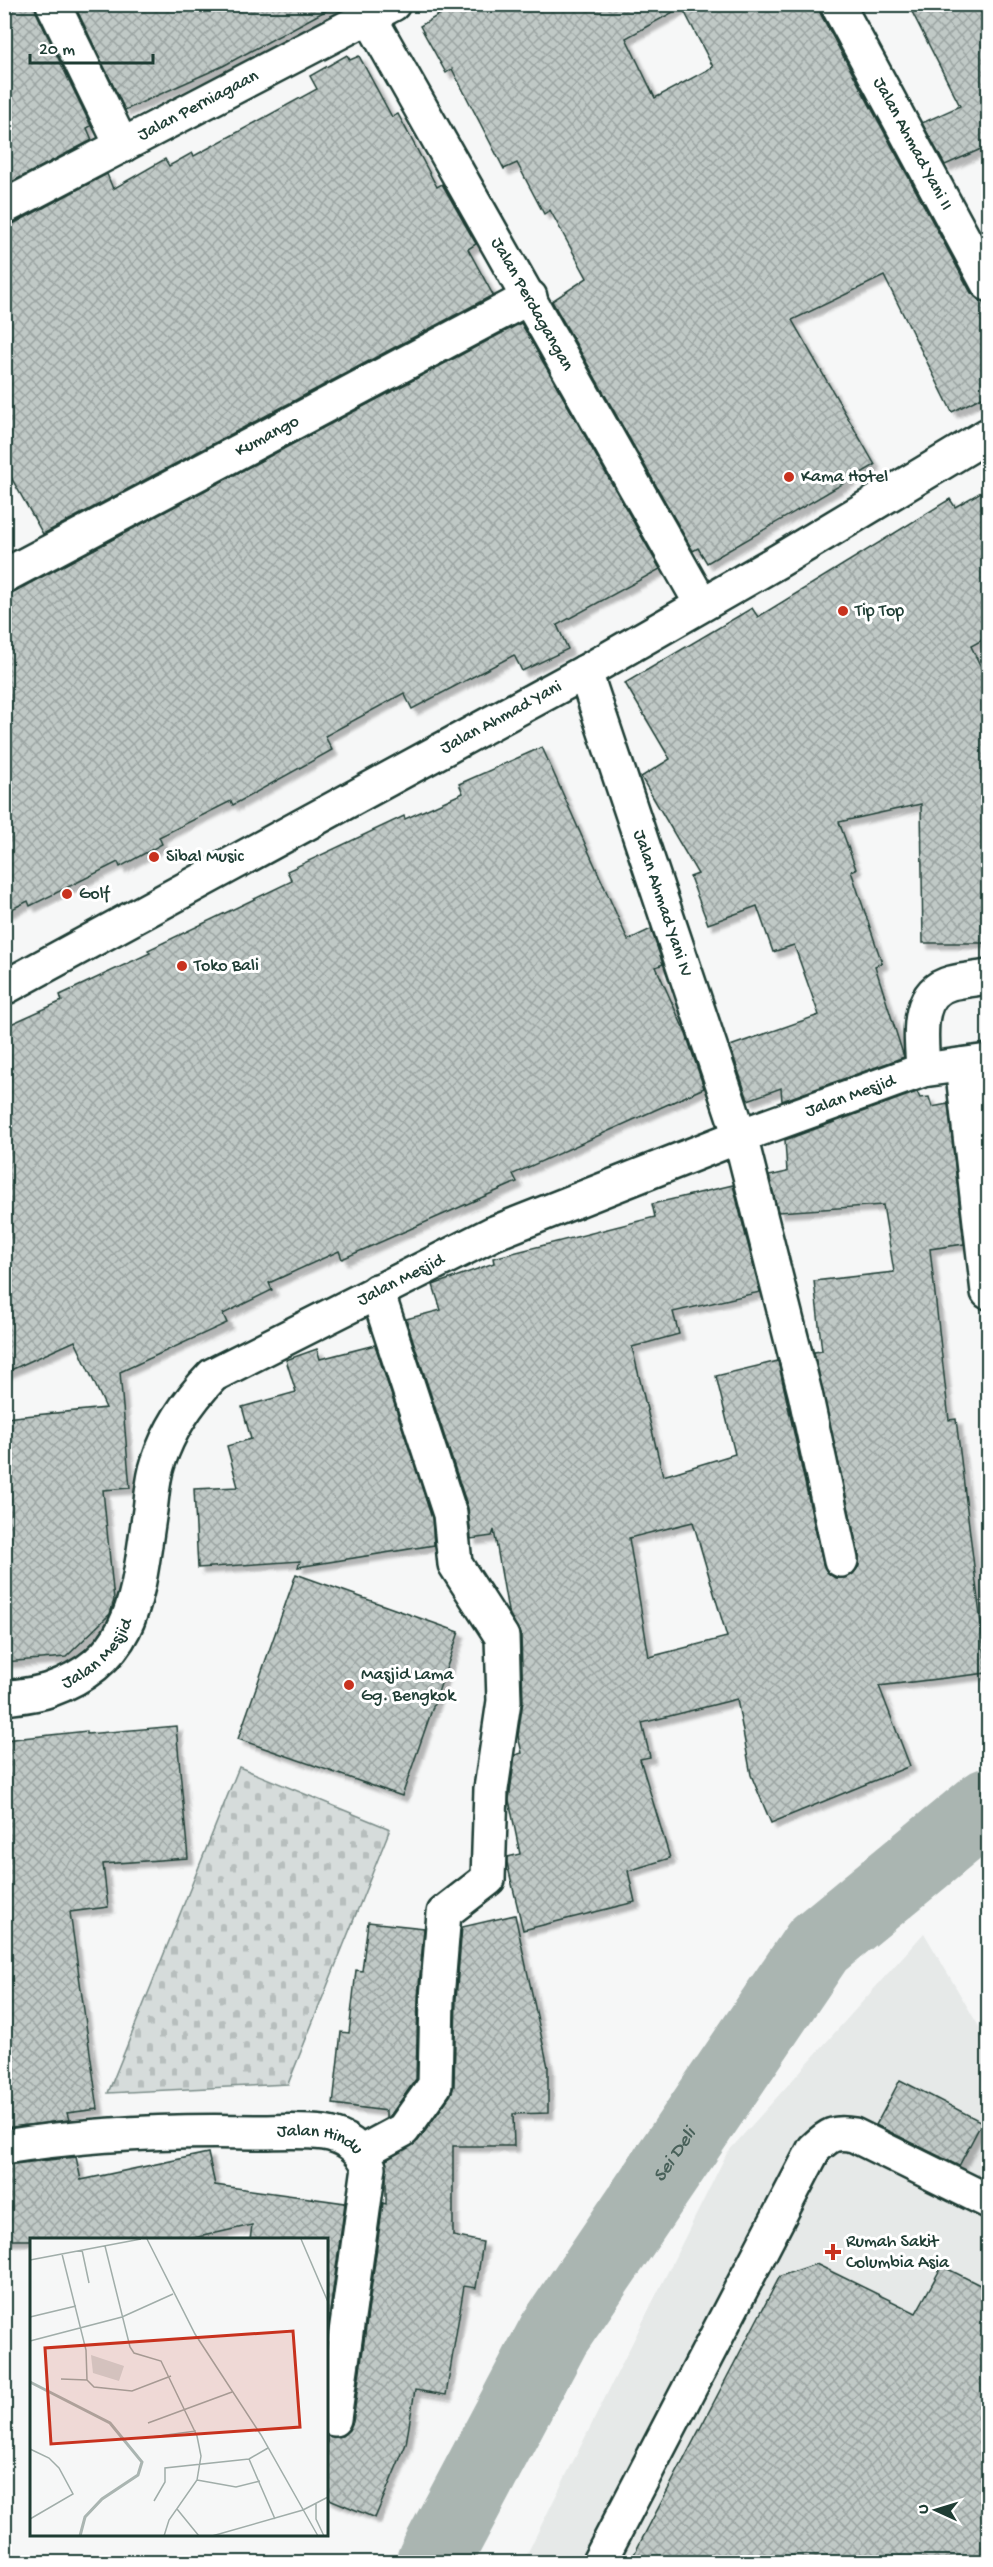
<svg xmlns="http://www.w3.org/2000/svg" width="993" height="2567" font-family="'Gochi Hand',sans-serif">
<defs>
<pattern id="cemetery-stones" width="16" height="16" patternUnits="userSpaceOnUse" patternTransform="scale(1.5)"><rect width="16" height="16" fill="#d6dcdb"/><path d="M2 7V4a2 2 0 0 1 4 0v3zM10 15v-3a2 2 0 0 1 4 0v3z" fill="#b7bebd"/></pattern>
<pattern id="building-cross-hatch" width="8" height="8" patternUnits="userSpaceOnUse" patternTransform="scale(1.5)"><rect width="8" height="8" fill="#c0c9c6"/><path d="M0 0l8 8M0 8l8-8" fill="none" stroke="#9ba4a2"/></pattern>
<filter id="shadow"><feDropShadow dx="5.5" dy="5.5" stdDeviation="1.5" flood-color="#0004"/></filter>
</defs>
<rect width="100%" height="100%" fill="#f6f7f7"/>
<filter id="ink" filterUnits="userSpaceOnUse"><feTurbulence type="fractalNoise" baseFrequency=".0167" numOctaves="2"/><feDisplacementMap in="SourceGraphic" scale="12" xChannelSelector="R" yChannelSelector="G"/><feConvolveMatrix kernelMatrix="1 2 1 2 8 2 1 2 1" color-interpolation-filters="sRGB"/></filter>
<g filter="url(#ink)">
<path fill="#e6e9e8" d="M924,1933L988,2042V2562H523L727,2153Z"/>
<path fill="url(#cemetery-stones)" stroke="#7a8c88" stroke-width="1.5" d="M239,1767L390,1829L288,2084L108,2093Z"/>
<g fill="none" stroke-linecap="round" stroke-linejoin="round">
<path stroke="#aab5b1" stroke-width="74" id="s1" d="M433,2562L554,2334L818,1945L988,1805"/>
</g>
<g fill="url(#building-cross-hatch)" stroke="#1f3d34" stroke-width="1.5" fill-rule="evenodd" filter="url(#shadow)">
<path d="M4,4H35L36,12L91,126L87,128L92,140L4,186Z"/>
<path d="M74,4H338L223,66L125,110Z"/>
<path d="M457,4H818L820,13L971,293L982,301L988,314V394L952,412L884,276L792,320L875,465L707,563L698,548L693,551L552,301L587,278L550,210L544,214L517,163L504,169L452,69L446,73L420,26ZM682,7L713,67L655,98L626,38Z"/>
<path d="M908,4H988V163L981,149L945,165L922,123L960,106Z"/>
<path d="M347,55L350,60L359,56L392,117L398,114L437,187L442,184L476,244L468,249L493,295L43,534L4,465V226L13,224L107,174L113,189L165,159L169,166L192,153L194,156L317,89L310,76Z"/>
<path d="M521,323L660,569L557,625L568,649L522,671L514,655L412,709L404,693L325,736L332,750L233,805L231,801L159,837L162,844L120,867L118,862L30,906L28,901L4,913V597Z"/>
<path d="M988,488V637L971,646L988,682V943H923L921,804L839,822L856,869L851,871L882,963L875,966L904,1057L782,1101L781,1088L748,1100L730,1046L819,1015L794,945L773,952L757,906L708,924L690,877L698,874L641,777L670,759L625,683L752,608L758,617L950,499L955,507Z"/>
<path d="M542,747L628,940L651,929L663,964L656,967L686,1034L704,1088L513,1174L517,1182L342,1259L339,1251L269,1283L272,1290L223,1314L227,1323L120,1372L130,1488L103,1490L114,1600L110,1614L66,1657L4,1662V1418L106,1408L75,1341L4,1373V1027L62,1001L60,995L150,953L148,950L292,881L287,871L404,816L405,819L463,793L459,784Z"/>
<path d="M917,1092L920,1098L929,1097L932,1107L948,1104L964,1244L930,1249L949,1420L956,1419L987,1673L879,1686L910,1766L771,1823L751,1775L737,1699L642,1723L650,1757L640,1759L670,1858L628,1871L635,1902L523,1930L507,1863V1857L520,1854L509,1800L515,1755L522,1753L518,1736L523,1701L521,1636L508,1611L494,1530L492,1536L471,1539L468,1508L406,1319L441,1310L433,1285L494,1263L493,1258L655,1217L652,1204L733,1185L760,1292L673,1312L679,1334L632,1347L663,1476L735,1454L716,1376L778,1361L823,1564L827,1572L835,1578H846L853,1574L859,1566V1556L814,1352L822,1351L814,1281L894,1272L883,1205L778,1212L769,1176L787,1172L785,1140ZM693,1522L727,1637L649,1657L629,1538Z"/>
<path d="M375,1345L432,1518L434,1545L298,1567L300,1561L198,1568L194,1489L238,1487L227,1446L251,1439L242,1407L296,1392L286,1360L317,1349L320,1359Z"/>
<path d="M296,1574L459,1632L402,1796L238,1739Z"/>
<path d="M176,1726L188,1858L103,1864L108,1907L70,1912L98,2109L67,2113L69,2120L4,2128V1740L87,1731V1734Z"/>
<path d="M515,1915L548,2067V2113L513,2114L514,2146H453V2236L483,2242L476,2288L464,2286L446,2395L415,2390L406,2444L375,2518L327,2498V2436H342L349,2430L353,2422L383,2203L386,2204V2160L418,2141L450,2096L454,2086L456,1999L462,1927Z"/>
<path d="M368,1922L424,1928L418,1997L416,2079L390,2116L386,2118V2111L333,2104L341,2032L349,2033L356,1970L362,1971Z"/>
<path d="M900,2080L982,2122L959,2166L876,2125Z"/>
<path d="M208,2153L215,2185L345,2203L327,2333V2240H250L252,2225L185,2240H4V2165L76,2157L81,2180Z"/>
<path d="M816,2264L916,2313L942,2266L988,2289V2562H630L780,2276Z"/>
</g>
<g fill="none" stroke-linecap="round" stroke-linejoin="round">
<g stroke="#1f3d34" stroke-width="38">
<g id="minor">
<path d="M53,4L122,146"/>
<path id="s2" d="M362,4L701,603"/>
<path id="s3" d="M837,4L988,284"/>
<path id="s4" d="M4,207L393,4"/>
<path id="s5" d="M4,576L530,297"/>
<path id="s6" d="M585,672L740,1136L805,1393L841,1560"/>
<path d="M962,1065L988,1292"/>
<path d="M923,1070C922,1040 913,993 951,983C963,980 976,979 988,977"/>
<path id="s7" d="M4,1698C19,1696 35,1695 49,1690C136,1659 137,1596 149,1517C152,1500 152,1480 158,1463C169,1429 188,1401 213,1375L494,1233L740,1136L923,1070L988,1061"/>
<path id="s8" d="M4,2147C86,2134 172,2130 255,2132C277,2132 302,2130 324,2133C344,2136 361,2148 369,2167L334,2419"/>
<path d="M362,2152L403,2130L435,2085L437,1998L444,1913L488,1879L491,1789L504,1701L502,1637L455,1564L450,1514L377,1291"/>
<path d="M599,2562L814,2149C829,2135 834,2131 854,2135L988,2201"/>
</g>
</g>
<g stroke="#1f3d34" stroke-width="38">
<g id="major">
<path id="s9" d="M4,988L585,672L780,560L988,435"/>
</g>
</g>
<use href="#minor" stroke="#fff" stroke-width="33"/>
<use href="#major" stroke="#fff" stroke-width="33"/>
</g>
</g>
<g fill="#c8321e" stroke="#fff" stroke-width="2">
<circle cx="789" cy="477" r="6"/>
<circle cx="843" cy="611" r="6"/>
<circle cx="154" cy="857" r="6"/>
<circle cx="67" cy="894" r="6"/>
<circle cx="182" cy="966" r="6"/>
<circle cx="349" cy="1685" r="6"/>
<path d="M830 2243h6v6h6v6h-6v6h-6v-6h-6v-6h6z"/>
</g>
<g text-anchor="middle" dominant-baseline="central" stroke-width="6" stroke-linejoin="round" paint-order="stroke">
<g font-size="18" fill="#1f3d34" stroke="#fff">
<text stroke="none"><textPath href="#s4" startOffset="219">Jalan Perniagaan</textPath></text>
<text stroke="none"><textPath href="#s3" startOffset="159">Jalan Ahmad Yani II</textPath></text>
<text stroke="none"><textPath href="#s2" startOffset="345">Jalan Perdagangan</textPath></text>
<text stroke="none"><textPath href="#s5" startOffset="298">Kumango</textPath></text>
<text stroke="none"><textPath href="#s9" startOffset="566">Jalan Ahmad Yani</textPath></text>
<text stroke="none"><textPath href="#s6" startOffset="244">Jalan Ahmad Yani IV</textPath></text>
<text stroke="none"><textPath href="#s7" startOffset="1116">Jalan Mesjid</textPath></text>
<text stroke="none"><textPath href="#s7" startOffset="630">Jalan Mesjid</textPath></text>
<text stroke="none"><textPath href="#s7" startOffset="108">Jalan Mesjid</textPath></text>
<text stroke="none"><textPath href="#s8" startOffset="318">Jalan Hindu</textPath></text>
</g>
<g font-size="18" fill="#1f3d34" stroke="#fff" text-anchor="start">
<text x="801" y="477">Kama Hotel</text>
<text x="855" y="611">Tip Top</text>
<text x="166" y="857">Sibal Music</text>
<text x="79" y="894">Golf</text>
<text x="194" y="966">Toko Bali</text>
<text x="361" y="1675">Masjid Lama<tspan x="361" dy="21">Gg. Bengkok</tspan></text>
<text x="846" y="2242">Rumah Sakit<tspan x="846" dy="21">Columbia Asia</tspan></text>
</g>
<g font-size="20" font-style="italic" fill="#49615a" stroke="#fff">
<text stroke="none"><textPath href="#s1" startOffset="474">Sei Deli</textPath></text>
</g>
</g>
<g transform="translate(30 2238)">
<rect width="298" height="298" fill="#f6f7f7"/>
<path d="M61,117L94,128L89,143L63,135Z" fill="#d6dcdb"/>
<path fill="none" stroke="#aab5b1" stroke-width="3" d="M0,144L80,185L112,224L108,237L72,261L55,279L50,298"/>
<path fill="none" stroke="#a0ada9" stroke-width="1.5" d="M117,1L165,96L231,197L288,298M271,1L298,64M75,8L100,109L104,115L131,123L167,198L171,218L167,242L139,282L134,298M52,12L59,45M32,16L56,112L57,142M0,22L111,1M0,79L46,68M0,103L92,79L143,56M31,141L57,142M57,142L64,149L102,153L141,138M118,185L202,154M114,200L166,193M0,211L19,220L29,230L43,256L0,281M219,221L245,281M219,221L238,210M167,242L206,249L230,243M124,263L135,244V230L219,221M286,266V281L294,298M147,271L169,298M182,298L273,272L298,259"/>
<path fill="#c8321e" fill-opacity="0.15" stroke="#c8321e" stroke-width="3" d="M263,93L270,189L21,206L15,110Z"/>
<rect width="298" height="298" fill="none" stroke="#1f3d34" stroke-width="3"/>
</g>
<rect width="993" height="2567" fill="none" stroke="#fff" stroke-width="24"/>
<rect x="12" y="12" width="969" height="2543" fill="none" stroke="#1f3d34" stroke-width="2" filter="url(#ink)"/>
<g transform="translate(936 2510) rotate(274)" stroke="#ffffff" stroke-width="4.5" paint-order="stroke">
<path d="M0-4.5L10 22L0 15L-10 22Z" fill="#1f3d34"/>
<text y="-9" font-size="16" font-weight="bold" text-anchor="middle" fill="#1f3d34">U</text>
</g>
<path d="M30 54v9h123v-9" fill="none" stroke="#1f3d34" stroke-width="3"/>
<text x="39" y="54" font-size="18" fill="#1f3d34" stroke="#ffffff" stroke-width="4.5" paint-order="stroke">20 m</text>
</svg>
